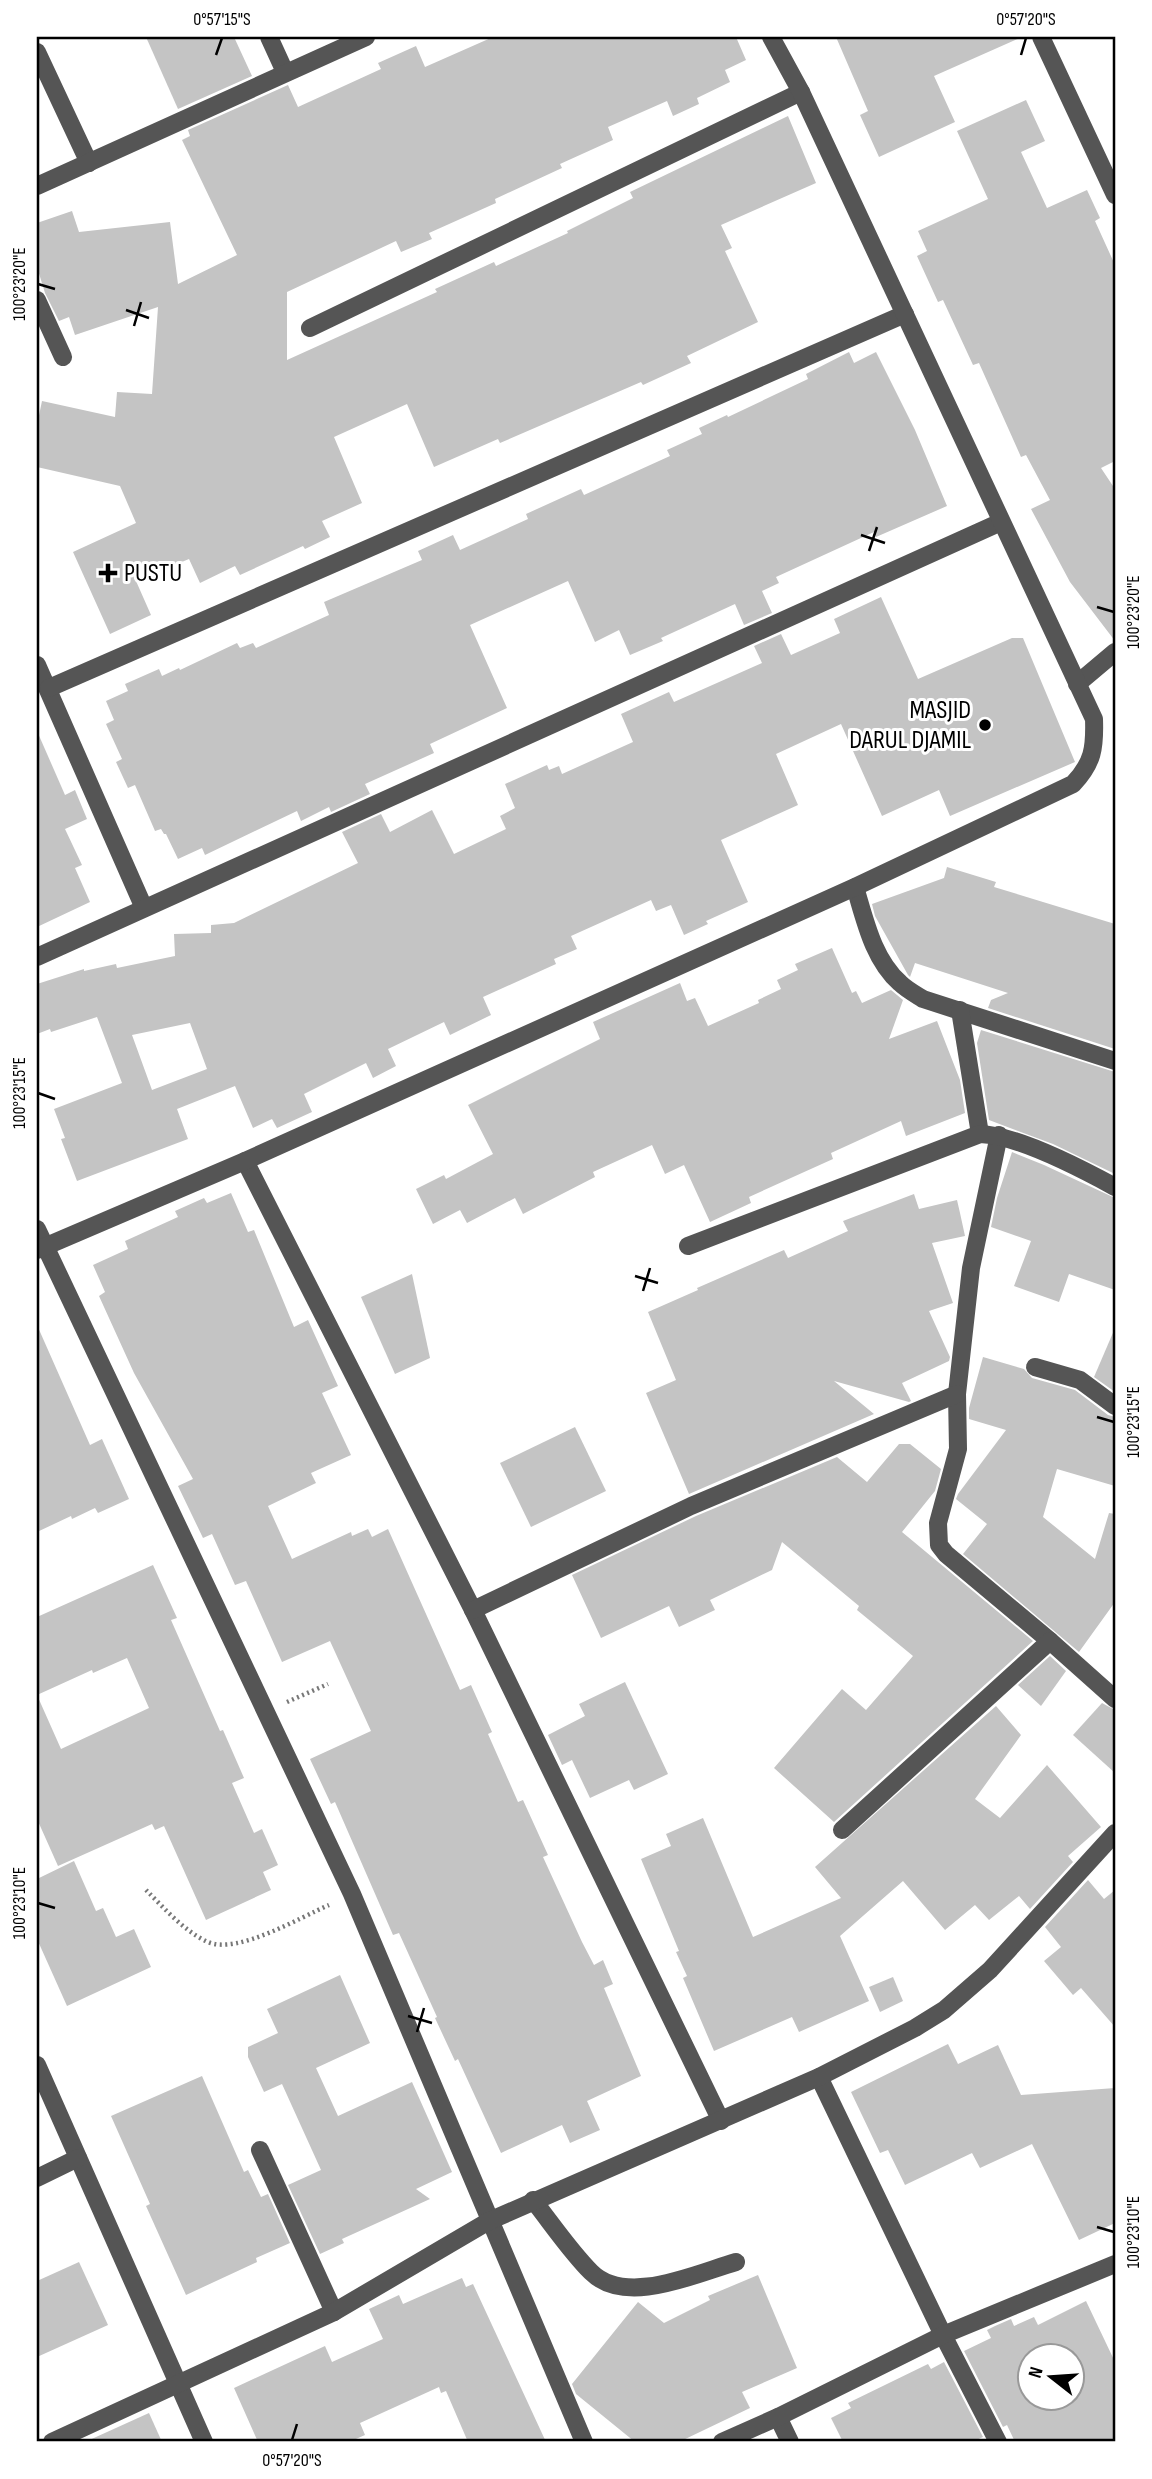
<svg xmlns="http://www.w3.org/2000/svg" width="1152" height="2479" font-family="'Sofia Sans Condensed',sans-serif">
<rect width="100%" height="100%" fill="#fff"/>
<g fill="#c4c4c4" fill-rule="evenodd">
<path d="M146,37H234L252,76L178,109Z"/>
<path d="M493,37H736L746,60L725,70L730,82L697,98L699,104L673,116L667,101L608,127L613,140L560,164L562,168L495,199L496,203L429,233L432,239L401,252L396,241L287,292V360L437,292L435,289L494,262L496,266L568,233L567,231L633,198L630,192L788,116L816,183L721,225L732,248L725,251L758,322L687,356L691,363L643,385L641,382L500,443L498,439L434,467L407,404L334,437L362,503L322,521L330,537L305,549L303,546L240,575L235,566L200,583L189,559L136,581L151,615L110,634L73,552L136,523L120,486L37,467V425L42,401L115,417L117,392L152,394L158,307L75,335L69,317L59,321L45,293L37,267V223L72,211L79,232L170,222L178,284L237,255L182,140L190,136L188,130L288,85L298,107L381,69L378,63L416,46L425,67Z"/>
<path d="M836,37H1022L934,76L955,122L879,157L860,115L868,111Z"/>
<path d="M1026,100L1045,141L1021,152L1047,208L1087,190L1100,218L1095,221L1115,265V461L1101,468L1115,489V641L1070,582L1031,509L1050,500L1026,455L1021,457L979,363L973,365L943,300L938,302L917,256L927,251L918,231L988,199L957,131Z"/>
<path d="M849,352L854,363L876,352L915,430L947,506L876,537L874,532L776,577L779,583L762,591L772,613L744,625L735,604L661,638L663,641L630,655L619,630L595,642L568,581L470,625L507,708L430,744L434,753L365,784L370,794L331,812L329,807L301,821L297,811L205,855L202,848L178,859L166,834H164L161,829L155,831L135,785L128,788L116,762L122,759L106,724L114,720L106,701L128,691L125,684L159,669L162,676L179,668L180,670L237,643L240,648L253,643L256,648L329,615L324,602L422,560L418,551L453,535L460,550L528,519L526,514L581,489L584,495L670,456L667,450L702,434L699,428L727,415L728,417L808,379L806,374Z"/>
<path d="M881,597L918,679L1012,638H1023L1075,762L950,816L939,790L882,816L841,724L776,754L798,805L721,840L748,902L706,921L708,924L684,935L671,905L656,911L651,900L571,936L577,949L554,959L556,964L483,997L491,1015L450,1035L444,1022L388,1049L396,1066L373,1078L366,1063L304,1094L312,1112L277,1128L272,1119L253,1128L235,1086L177,1109L188,1139L77,1181L61,1139L65,1138L54,1109L122,1083L97,1017L51,1032L50,1029L37,1034V984L84,969V971L116,964L117,968L175,956L174,934L211,933V925L234,923L358,863L342,832L381,814L390,832L432,810L454,854L506,829L500,816L515,808L505,784L547,765L549,770L559,766L562,774L633,742L621,714L669,692L674,702L762,663L754,646L781,634L791,655L840,633L834,619ZM190,1023L207,1069L152,1090L132,1035Z"/>
<path d="M37,731L65,795L75,790L87,819L65,829L82,865L75,868L90,902L37,927Z"/>
<path d="M947,867L996,882L994,887L1115,924V1049L988,1008L991,1000L1008,993L915,963L910,977L908,975L875,916L872,904L944,878Z"/>
<path d="M832,948L852,993L856,991L862,1003L891,990L903,1000L889,1039L937,1021L960,1080L965,1113L906,1136L901,1121L831,1153L833,1159L749,1197L751,1203L710,1222L684,1165L665,1174L652,1145L593,1172L595,1177L523,1214L515,1198L467,1223L460,1210L433,1224L416,1189L444,1175L446,1179L493,1154L468,1105L600,1039L593,1022L680,983L687,1001L695,998L708,1026L759,1003L758,1000L781,989L777,980L798,970L795,964Z"/>
<path d="M981,1030L1115,1072V1174L1053,1144L989,1120L977,1043Z"/>
<path d="M1012,1152L1044,1165L1115,1198V1290L1069,1274L1059,1302L1014,1286L1031,1241L991,1227L997,1198Z"/>
<path d="M231,1193L248,1232L254,1230L294,1327L308,1320L338,1386L322,1393L351,1455L311,1473L316,1483L268,1506L292,1559L351,1532L352,1536L368,1529L372,1537L388,1529L460,1690L471,1685L492,1732L488,1734L518,1802L523,1800L548,1855L543,1857L582,1942L594,1965L603,1960L613,1984L604,1988L641,2076L587,2101L600,2130L570,2143L562,2125L501,2153L458,2059L455,2061L435,2018L437,2017L399,1933L393,1935L335,1802L331,1804L310,1759L371,1731L330,1641L282,1662L246,1581L235,1585L212,1534L203,1538L178,1486L193,1479L134,1373L99,1296L105,1292L93,1265L128,1249L125,1241L178,1217L175,1211L204,1198L207,1203Z"/>
<path d="M914,1194L919,1209L957,1200L960,1213L965,1236L932,1243L953,1303L929,1311L950,1357L949,1361L902,1383L911,1401L909,1402L834,1381L874,1414L689,1494L646,1393L676,1380L648,1312L698,1290L697,1288L784,1250L788,1258L848,1231L843,1221Z"/>
<path d="M412,1274L430,1358L395,1374L361,1297Z"/>
<path d="M37,1325L90,1445L102,1439L129,1499L98,1513L95,1508L72,1519L71,1516L37,1532Z"/>
<path d="M1115,1328V1392L1094,1377Z"/>
<path d="M983,1357L1024,1369L1032,1378L1075,1390L1108,1415L1115,1417V1486L1057,1469L1043,1517L1095,1559L1109,1513L1115,1514V1602L1079,1652L963,1554L987,1524L956,1499L958,1494L1006,1430L969,1419V1408Z"/>
<path d="M575,1427L606,1491L531,1527L500,1463Z"/>
<path d="M899,1444H910L941,1469L935,1491L902,1532L1033,1641L834,1822L774,1768L842,1689L866,1710L913,1656L857,1610L859,1606L782,1542L772,1570L710,1600L715,1610L679,1627L669,1606L601,1638L572,1575L696,1516L837,1457L867,1482Z"/>
<path d="M153,1565L177,1618L171,1620L220,1731L223,1730L244,1778L232,1783L254,1833L262,1829L278,1865L263,1872L271,1890L206,1920L164,1826L155,1830L152,1824L58,1866L37,1819V1695L61,1749L149,1708L127,1658L93,1673L92,1670L37,1695V1617Z"/>
<path d="M1050,1656L1066,1671L1041,1706L1018,1685Z"/>
<path d="M625,1682L668,1774L634,1790L629,1780L590,1798L572,1760L562,1765L548,1735L585,1716L579,1704Z"/>
<path d="M1102,1703L1115,1710V1773L1073,1735Z"/>
<path d="M996,1706L1021,1735L975,1799L1000,1818L1047,1765L1101,1827L1068,1856L1073,1862L1030,1909L1019,1896L989,1920L975,1905L945,1930L903,1881L840,1936L869,2001L799,2032L792,2017L714,2051L683,1978L687,1976L676,1952L679,1951L641,1859L671,1846L666,1834L703,1818L753,1937L841,1898L815,1867Z"/>
<path d="M74,1861L96,1911L103,1908L116,1937L134,1929L151,1967L67,2006L37,1939V1879Z"/>
<path d="M1088,1880L1104,1899L1115,1890V2027L1081,1988L1073,1995L1044,1961L1061,1947L1045,1927Z"/>
<path d="M340,1975L370,2043L316,2068L338,2116L412,2082L452,2172L416,2189L430,2199L342,2239L344,2243L320,2254L288,2185L321,2170L282,2084L264,2092L248,2057V2047L278,2033L267,2009Z"/>
<path d="M893,1977L903,2001L880,2012L869,1987Z"/>
<path d="M948,2044L958,2064L998,2045L1021,2095L1115,2088V2223L1079,2240L1032,2144L980,2168L972,2153L905,2185L888,2150L880,2153L851,2092Z"/>
<path d="M202,2076L244,2172L248,2170L261,2197L268,2194L290,2243L256,2258L257,2262L186,2295L146,2206L150,2204L111,2116Z"/>
<path d="M79,2262L108,2325L37,2357V2281Z"/>
<path d="M758,2275L797,2368L742,2392L750,2408L679,2442H635L576,2394L572,2384L638,2302L664,2323L710,2300L708,2296Z"/>
<path d="M462,2278L466,2287L473,2284L546,2442H468L446,2391L441,2393L439,2387L360,2423L365,2435L349,2442H258L234,2388L325,2346L332,2362L383,2339L369,2309L399,2295L403,2304Z"/>
<path d="M1086,2301L1115,2362V2442H1015L1007,2425L1003,2427L964,2351L991,2338L987,2330L995,2326L1011,2319L1014,2326L1034,2317L1038,2325ZM1030,2356H1072V2398H1030Z"/>
<path d="M944,2362L983,2437L972,2442H843L831,2418L851,2408L848,2403L928,2364L931,2369Z"/>
<path d="M149,2413L162,2442H85Z"/>
</g>
<g fill="none" stroke-linecap="round" stroke-linejoin="round">
<g stroke="#777" stroke-width="4.5" stroke-dasharray="2 3.5" stroke-linecap="butt">
<path d="M287,1702L328,1684"/>
<path d="M146,1890C164,1908 185,1932 208,1942C237,1955 301,1917 329,1905"/>
</g>
<g stroke="#555" stroke-width="18">
<path d="M269,37L285,72"/>
<path d="M1041,37L1115,195"/>
<path d="M37,52L89,163"/>
<path d="M37,186L366,37"/>
<path d="M37,300L63,357"/>
<path d="M310,328L801,92"/>
<path d="M37,665L144,908"/>
<path d="M1077,684L1115,652"/>
<path d="M49,688L905,314"/>
<path d="M855,887C865,920 873,959 900,983C906,989 915,994 923,999L1115,1061"/>
<path d="M37,957L1001,522"/>
<path d="M960,1010L980,1134"/>
<path d="M999,1135L971,1268L957,1394L958,1449L938,1523L939,1545L946,1554L1050,1641"/>
<path d="M245,1161L473,1610L721,2121"/>
<path d="M37,1229L352,1894L584,2442"/>
<path d="M688,1246L980,1134C1016,1135 1082,1169 1115,1187"/>
<path d="M37,1250L245,1161L855,887L1073,784C1093,763 1095,748 1094,719L801,92L771,37"/>
<path d="M1035,1367L1080,1380L1115,1406"/>
<path d="M473,1610L691,1506L957,1394"/>
<path d="M842,1830L1050,1641L1115,1699"/>
<path d="M37,2065L204,2442"/>
<path d="M819,2077L943,2335L998,2442"/>
<path d="M260,2150L334,2312"/>
<path d="M37,2178L78,2158"/>
<path d="M533,2200C552,2224 570,2251 591,2272C626,2307 697,2273 736,2262"/>
<path d="M778,2417L790,2442"/>
<path d="M52,2442L334,2312L489,2221L819,2077L915,2028L944,2010L990,1970L1115,1833"/>
<path d="M722,2442L778,2417L943,2335L1115,2264"/>
</g>
</g>
<path fill="none" stroke="#000" stroke-width="2.5" d="M216,55L222,38M1021,55L1026,38M38,284L55,289M126,310L149,318M134,326L141,302M861,535L885,543M869,551L877,527M1097,607L1114,612M38,1093L55,1099M635,1276L658,1283M643,1291L650,1268M1097,1417L1114,1422M38,1903L55,1908M408,2016L432,2023M417,2032L424,2008M1097,2227L1114,2232M292,2440L297,2424"/>
<g fill="#000" stroke="#fff" stroke-width="2.5">
<path d="M104.5 562.5h7v7h7v7h-7v7h-7v-7h-7v-7h7z"/>
<circle cx="985" cy="725" r="7"/>
</g>
<g text-anchor="middle" dominant-baseline="central" stroke-width="6" stroke-linejoin="round" paint-order="stroke">
<g font-size="26" fill="#000" stroke="#fff" text-anchor="start">
<text x="124" y="573">PUSTU</text>
<text x="971" y="710" text-anchor="end">MASJID<tspan x="971" dy="30">DARUL DJAMIL</tspan></text>
</g>
</g>
<rect width="1152" height="2479" fill="none" stroke="#ffffff" stroke-width="77"/>
<g transform="translate(1051 2377) rotate(287)"><circle r="33" fill="#ffffff" stroke="#999999" stroke-width="2"/>
<path d="M0-5L12 26L0 18L-12 26Z" fill="#000000"/>
<text y="-10" font-size="19" font-weight="bold" text-anchor="middle" fill="#000000">N</text>
</g>
<rect x="38" y="38" width="1076" height="2402" fill="none" stroke="#000" stroke-width="2.5"/>
<g font-size="18" text-anchor="middle" fill="#000">
<text x="222" y="25">0°57'15"S</text>
<text x="1026" y="25">0°57'20"S</text>
<text transform="translate(19 284) rotate(-90)" y="6">100°23'20"E</text>
<text transform="translate(1133 612) rotate(-90)" y="6">100°23'20"E</text>
<text transform="translate(19 1093) rotate(-90)" y="6">100°23'15"E</text>
<text transform="translate(1133 1422) rotate(-90)" y="6">100°23'15"E</text>
<text transform="translate(19 1903) rotate(-90)" y="6">100°23'10"E</text>
<text transform="translate(1133 2232) rotate(-90)" y="6">100°23'10"E</text>
<text x="292" y="2466">0°57'20"S</text>
</g>
</svg>
